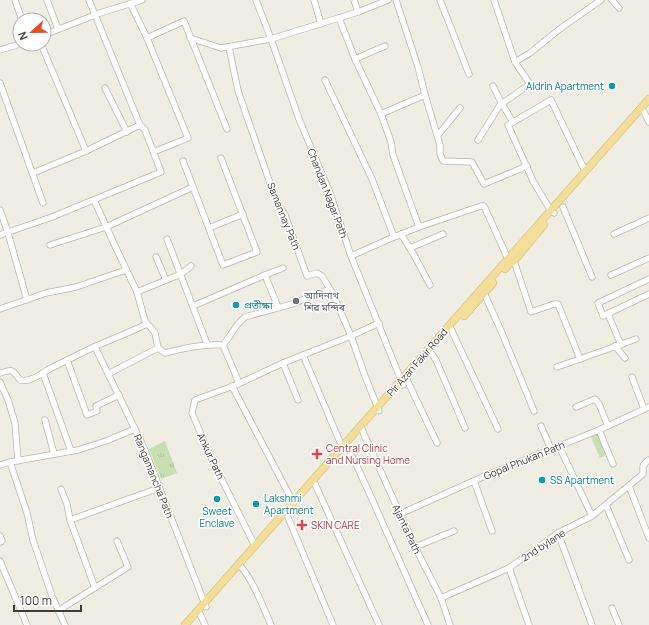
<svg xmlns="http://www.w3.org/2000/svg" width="649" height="625" font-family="Manrope,'Noto Sans Bengali',sans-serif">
<defs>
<pattern id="park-tufts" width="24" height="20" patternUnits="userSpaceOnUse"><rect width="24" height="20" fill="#c8e0b1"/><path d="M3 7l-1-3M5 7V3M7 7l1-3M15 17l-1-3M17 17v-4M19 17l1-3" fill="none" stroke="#adc199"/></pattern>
</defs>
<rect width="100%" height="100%" fill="#f0ede4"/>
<path fill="#c8e0b1" d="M598,431L608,454L600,458L590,435Z"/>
<path fill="url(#park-tufts)" d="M165,441L177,473L161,479L149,449Z"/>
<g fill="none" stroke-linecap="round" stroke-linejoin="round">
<g stroke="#bdb8ab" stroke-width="7">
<g id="minor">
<path d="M15,0L22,20"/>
<path d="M47,0L58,29"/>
<path d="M256,0L271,39L299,119L330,193L351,256L403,385"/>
<path d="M314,0L321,24"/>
<path d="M354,0L358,12"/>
<path d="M396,0L418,67L425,95L440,145V154L443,161L472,162L484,184L527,166"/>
<path d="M440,0L469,74"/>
<path d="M612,0L619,8"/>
<path d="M130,3L147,38L184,21L227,129"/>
<path d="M339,18L355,59L381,114L391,142L393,155L419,227L394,237L351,256"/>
<path d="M44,35L100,13L142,0"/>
<path d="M147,38L188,138L156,151"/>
<path d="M190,38L221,48L271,39L358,12L388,0"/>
<path d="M41,44L86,151"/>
<path d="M229,47L238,91L270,183L278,204L285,215L307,276L317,273L322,276L333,294L351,336L365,376L379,411"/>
<path d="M0,50L20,44"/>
<path d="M355,59L385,46"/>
<path d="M515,62L530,53L561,28L601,0"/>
<path d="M325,80L372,179L394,237"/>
<path d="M0,83L43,203"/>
<path d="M493,86L502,104L513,122"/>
<path d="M105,88L127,132"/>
<path d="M641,108L644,112L649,122"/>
<path d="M381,114L425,95"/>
<path d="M438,135L460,108"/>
<path d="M478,140L500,105L530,84L515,62L494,0"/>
<path d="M183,161L223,265L257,252L221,158"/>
<path d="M33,173L86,151L140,125"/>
<path d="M94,200L116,248L137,292L145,321L152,329L155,333L158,348L165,353C185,348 202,344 223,345"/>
<path d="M563,207L592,277"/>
<path d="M0,210L8,233L27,300"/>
<path d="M554,213L551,211L533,181L508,125L551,100L585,171"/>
<path d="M419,227L481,206H484L508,259"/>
<path d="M209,228L243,214"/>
<path d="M401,234L414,255L430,285"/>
<path d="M614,234L649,218"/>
<path d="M0,235L52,217L161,172L145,130L140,125L89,0"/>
<path d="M167,239L207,344"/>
<path d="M50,245L106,227L193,187"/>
<path d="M410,248L443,234"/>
<path d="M156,257L166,280"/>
<path d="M514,261L531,312L554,304H558L580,359L557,367"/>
<path d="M265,275L283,268"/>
<path d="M611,275L649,258"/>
<path d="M649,279L598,303L603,316L649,294"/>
<path d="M137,292L181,274L191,266"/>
<path d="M484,293L502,333L534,411"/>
<path d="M193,306L265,275L278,307"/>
<path d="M0,309L46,293L76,287L126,270"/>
<path d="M608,314L621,345"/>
<path d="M449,325L498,429"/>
<path d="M223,345L229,337L238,324L245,317L292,304L330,289"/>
<path d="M223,345L239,383"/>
<path d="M615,346L625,358"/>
<path d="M95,347L135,429L144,448L206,607"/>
<path d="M431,353L436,360L465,428"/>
<path d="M303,355L340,442"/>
<path d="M580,359L636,339"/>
<path d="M67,360L87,415L97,411L96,406L119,395"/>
<path d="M283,363L298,400"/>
<path d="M0,373C13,369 12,369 20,380C30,383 42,373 51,368C66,361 81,353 96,346C113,339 130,332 147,324"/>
<path d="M43,373L71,451"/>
<path d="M108,374L158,348"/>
<path d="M632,377L644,409"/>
<path d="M407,380L437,443"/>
<path d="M0,382L8,400L15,423L18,461"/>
<path d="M232,386L293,502"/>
<path d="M576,407L595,399L599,404L608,426"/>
<path d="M45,420L54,454"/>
<path d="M361,426L363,432L415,547L441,598L450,625"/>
<path d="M541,426L551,449"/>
<path d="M599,430L613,464"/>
<path d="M559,446L592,516"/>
<path d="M347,448L356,464L372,499L428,625"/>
<path d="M10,462L27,513L33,540L52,596L65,625"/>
<path d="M0,465L10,462L78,450L106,441L135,429"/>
<path d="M474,481L492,531"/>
<path d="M315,484L379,625"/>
<path d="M629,486L649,538"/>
<path d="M61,489L67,504L70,520"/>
<path d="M606,505L629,560"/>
<path d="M400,514L487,475L599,430L649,407"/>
<path d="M287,515L333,625"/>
<path d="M558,533L592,625"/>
<path d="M0,536L2,541L0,542"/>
<path d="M255,546L212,460L192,413L195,400L236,385L283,363L351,336L379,323"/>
<path d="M415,547L454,531"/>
<path d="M0,561L27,625"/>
<path d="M238,564C251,575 264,609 271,625"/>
<path d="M509,568L529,625"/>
<path d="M95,588L70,520L159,488"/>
<path d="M441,598L509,568L558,533L592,516L643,474V466L647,461L649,460"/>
<path d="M612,608L619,625"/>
<path d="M59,612L64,607L128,567L117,541"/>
<path d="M200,614L205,625"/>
</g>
</g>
<g stroke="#d5bb6c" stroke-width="8">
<g id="major">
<path d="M505,269L510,263L514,261L544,225"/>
<path d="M464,316L493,283"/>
<path d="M185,625L649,99"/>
</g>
</g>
<use href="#minor" stroke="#fff" stroke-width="5.5"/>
<use href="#major" stroke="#f3de9a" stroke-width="7"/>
</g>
<g fill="#0f9aa8" stroke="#fff" stroke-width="1.5">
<circle cx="612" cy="86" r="4"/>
<circle cx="236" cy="305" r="4"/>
<circle cx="542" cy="480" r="4"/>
<circle cx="217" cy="499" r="4"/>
<circle cx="256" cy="504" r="4"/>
</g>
<circle fill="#6b7280" stroke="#fff" stroke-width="1.5" cx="296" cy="301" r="4"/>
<g fill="#e0444e" stroke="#fff" stroke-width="1.5">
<path d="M315 448h4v4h4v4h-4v4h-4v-4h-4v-4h4z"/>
<path d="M300 519h4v4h4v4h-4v4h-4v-4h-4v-4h4z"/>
</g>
<g text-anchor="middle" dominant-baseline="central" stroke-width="3" stroke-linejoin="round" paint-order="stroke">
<g font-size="10" fill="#0d838f" stroke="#fff" text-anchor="start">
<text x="604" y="86" text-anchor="end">Aldrin Apartment</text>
<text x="244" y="305">প্রতীক্ষা</text>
<text x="550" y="480">SS Apartment</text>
<text x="264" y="498">Lakshmi<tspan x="264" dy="12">Apartment</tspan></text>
<text x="217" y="511" text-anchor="middle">Sweet<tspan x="217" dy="12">Enclave</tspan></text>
</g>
<g font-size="10" fill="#413d35" stroke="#fff">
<text transform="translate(328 193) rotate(69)">Chandan Nagar Path</text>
<text transform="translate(284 216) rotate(68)">Samannay Path</text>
<text transform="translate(417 362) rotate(-49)">Pir Azan Fakir Road</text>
<text transform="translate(211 456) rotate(65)">Ankur Path</text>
<text transform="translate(524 460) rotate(-22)">Gopal Phukan Path</text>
<text transform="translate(154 476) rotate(68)">Rangamancha Path</text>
<text transform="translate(407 529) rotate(65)">Ajanta Path</text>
<text transform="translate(543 545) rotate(-33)">2nd bylane</text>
</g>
<g font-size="10" fill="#5b616d" stroke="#fff" text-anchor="start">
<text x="304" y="295">আদিনাথ<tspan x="304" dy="12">শিৱ মন্দিৰ</tspan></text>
</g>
<g font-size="10" fill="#be3a42" stroke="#fff" text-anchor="start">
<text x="326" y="448">Central Clinic<tspan x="326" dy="12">and Nursing Home</tspan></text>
<text x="311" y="525">SKIN CARE</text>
</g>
</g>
<g transform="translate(32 32) rotate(248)"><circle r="19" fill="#ffffff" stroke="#b3b1ae"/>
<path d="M0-3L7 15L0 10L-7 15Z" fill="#e24e29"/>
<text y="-6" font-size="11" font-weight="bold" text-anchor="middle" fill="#413d35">N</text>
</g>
<path d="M14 605v6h67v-6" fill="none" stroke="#413d35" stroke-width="2"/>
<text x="20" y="605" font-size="12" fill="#413d35" stroke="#ffffff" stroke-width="3" paint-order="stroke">100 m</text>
</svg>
